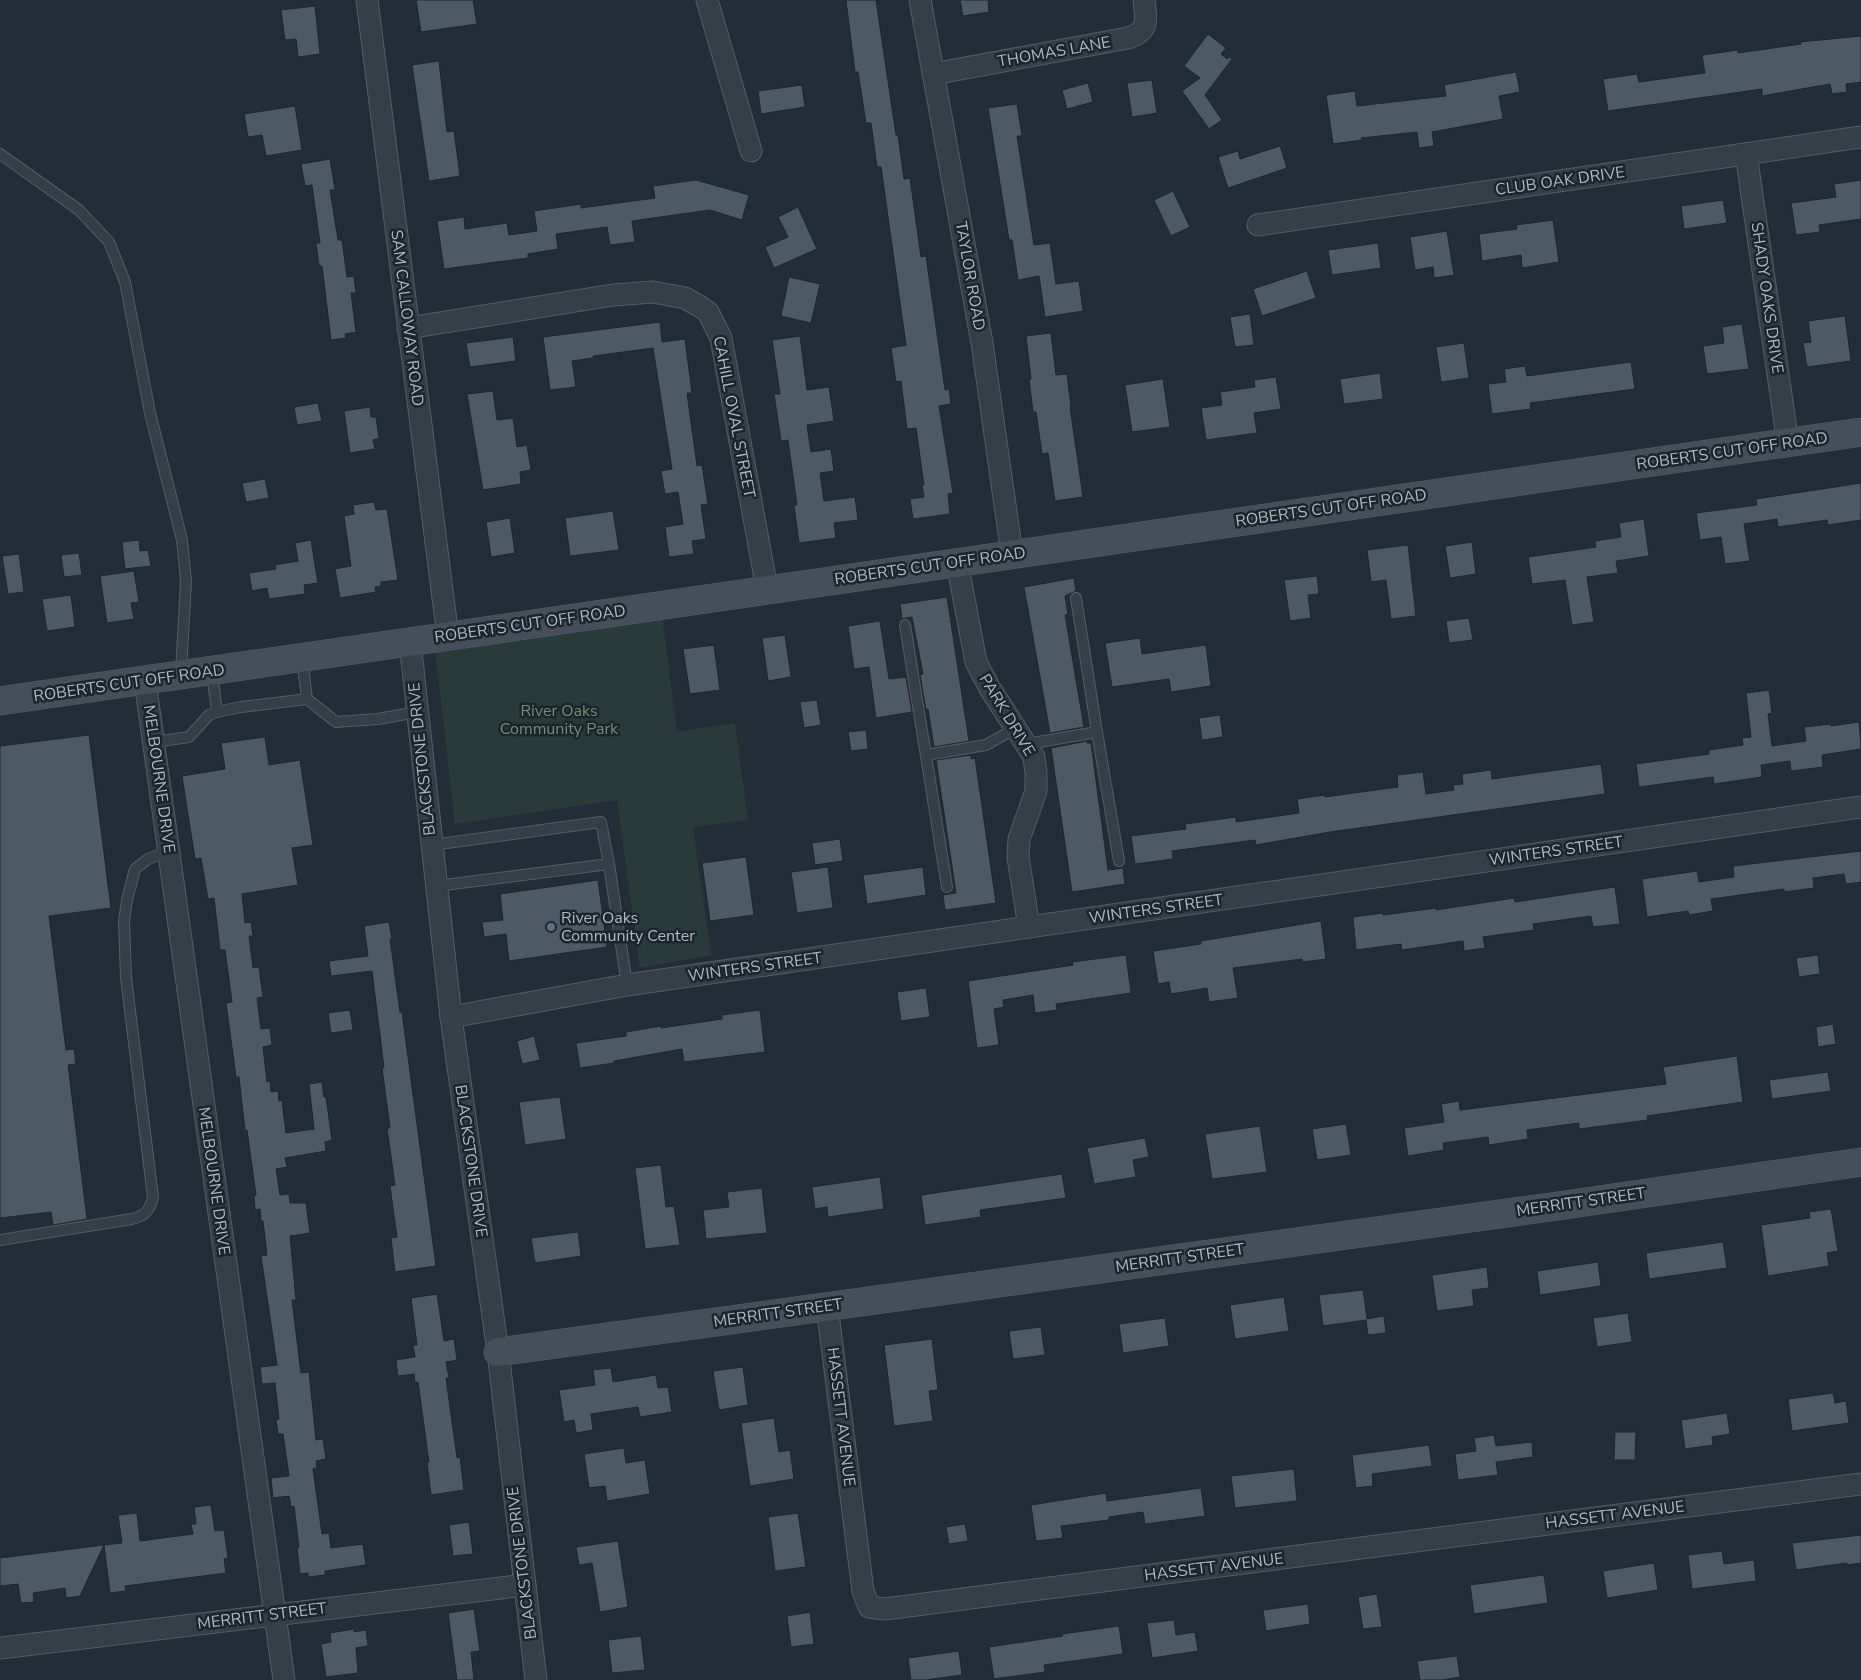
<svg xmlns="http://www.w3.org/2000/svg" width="1861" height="1680" font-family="'Nunito Sans',sans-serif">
<rect width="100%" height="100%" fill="#232d37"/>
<path fill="#283b3a" d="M662,616L677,732L735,723L748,820L693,827L711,955L640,968L617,800L455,824L435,649Z"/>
<g fill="#4e5966" stroke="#1e262e">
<path d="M416,0H473L477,24L421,32Z"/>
<path d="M846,0H876L896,135H898L904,179L910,178L921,257L926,256L945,390L949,389L951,404L939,406L953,493L948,494L950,514L913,519L910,499L924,497L922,485H924L916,428L907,429L901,381L896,382L891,348L906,345L881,167H877L871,123H866L858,72H855Z"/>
<path d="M960,0H988L989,12L963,16Z"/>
<path d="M315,6L320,54L298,57L296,39L285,40L281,10Z"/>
<path d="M1208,34L1226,48L1221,54L1227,59L1230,57L1232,59L1205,95L1222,120L1209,129L1182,91L1200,78L1184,66Z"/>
<path d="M1861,36V82L1846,84L1847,92L1832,94L1830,84L1762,96V89L1608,111L1603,79L1637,74L1639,82L1705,73L1702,55L1738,50V53L1801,44L1800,42Z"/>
<path d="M439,61L447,132L454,131L460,176L429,181L412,65Z"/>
<path d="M1516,72L1520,92L1499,96L1503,119L1432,132L1434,146L1419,148L1417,132L1361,138L1362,140L1333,144L1326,95L1355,91L1357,106L1446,96L1444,85Z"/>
<path d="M1152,80L1157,113L1132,117L1127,83Z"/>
<path d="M1088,83L1093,102L1067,109L1062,90Z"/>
<path d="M802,85L805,107L761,114L758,91Z"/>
<path d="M1017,104L1022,136H1017L1034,245L1050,243L1056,284L1079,281L1083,311L1045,317L1039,276L1018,280L1012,240H1009L988,108Z"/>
<path d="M295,106L302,150L266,156L262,135L248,137L244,114Z"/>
<path d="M1280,146L1287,168L1228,188L1218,157L1238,151L1240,159Z"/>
<path d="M330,159L335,190H330L338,240H342L347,277L354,276L356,293H351L356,332L345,334L346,338L331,340L322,266H319L316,243H320L312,185L305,186L301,164Z"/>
<path d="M696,180L749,195L742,220L710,210L632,221L635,242L610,245L607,227L556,234L558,249L528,254V258L444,269L437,221L464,217L465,229L507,223L509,235L537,231L534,211L581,204V208L655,198L653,186Z"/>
<path d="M1861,180V219L1819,225L1820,232L1796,235L1791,203L1836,197L1834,184Z"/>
<path d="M1173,191L1190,227L1171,236L1154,200Z"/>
<path d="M1723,200L1727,223L1684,229L1681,206Z"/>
<path d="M798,207L817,249L774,268L765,247L788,237L778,217Z"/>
<path d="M1553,220L1559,262L1522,268L1521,255L1482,261L1479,234L1517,229L1516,225Z"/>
<path d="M1447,231L1454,275L1434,278L1433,267L1415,270L1410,237Z"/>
<path d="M1378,243L1381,268L1332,275L1328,250Z"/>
<path d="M1307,271L1316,298L1262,316L1253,289Z"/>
<path d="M789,277L820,284L811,323L781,316Z"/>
<path d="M1250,314L1254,345L1235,347L1230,317Z"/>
<path d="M1845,316L1851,361L1807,367L1803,343L1811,342L1808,321Z"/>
<path d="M660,322L662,342L685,339L692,393H687L697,466L702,465L708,504L701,505L706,539L692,541L694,554L669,557L665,527L683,524L678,492L665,494L661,471L672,469L653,348L593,356V358L572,361L576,387L550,390L543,337Z"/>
<path d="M1742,324L1749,369L1707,374L1703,346L1724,343L1722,327Z"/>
<path d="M1051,333L1056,375L1067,374L1071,407H1070L1083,497L1055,501L1048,453L1042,454L1036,412H1033L1029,379H1031L1026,336Z"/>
<path d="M800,336L807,390L829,387L834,421L807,425L811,452L831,449L834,471L820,473L824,501L855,497L858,520L834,523L836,538L799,543L794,505H797L788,440L781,441L774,394H780L772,340Z"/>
<path d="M513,337L516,361L470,367L466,343Z"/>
<path d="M1464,343L1469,378L1441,382L1436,347Z"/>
<path d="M1631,362L1635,389L1530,403L1531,409L1492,414L1488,384L1506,382L1504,369L1525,366L1527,376Z"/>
<path d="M1380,373L1383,399L1344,404L1340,379Z"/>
<path d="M1276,377L1281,409L1254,413L1257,433L1206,440L1201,408L1222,405L1220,392L1255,387L1254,380Z"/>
<path d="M1163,379L1170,427L1132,432L1125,385Z"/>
<path d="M493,391L497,420L513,418L517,447L527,445L531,470L520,472L521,484L483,490L467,394Z"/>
<path d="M318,403L322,421L297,425L294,407Z"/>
<path d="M370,407L371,417H376L379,438L373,440L375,449L350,453L344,411Z"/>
<path d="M265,479L269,498L246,502L242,483Z"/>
<path d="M1861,483V520L1828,525L1827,520L1778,527L1777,519L1744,524L1750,561L1725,564L1721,537L1700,540L1696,513L1757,505L1756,499Z"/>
<path d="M374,502L376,510L387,509L398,580L381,582V586L375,587L376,592L340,598L335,569L351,566L344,516L354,514L353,505Z"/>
<path d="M613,511L619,550L570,556L565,518Z"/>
<path d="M510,518L515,553L491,557L486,522Z"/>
<path d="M1644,519L1649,556L1616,561L1618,573L1587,577L1594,622L1572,625L1565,580L1532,584L1528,557L1596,547L1595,541L1621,537L1619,523Z"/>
<path d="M139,540L140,551L148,550L151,566L125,569L122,542Z"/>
<path d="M311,540L318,583L304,585L305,594L269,599L267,588L252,591L249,573L276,569L275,565L298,561L295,543Z"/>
<path d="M1472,542L1476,574L1450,578L1445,546Z"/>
<path d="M1408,545L1416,616L1391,619L1386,580L1371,582L1367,550Z"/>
<path d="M79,553L82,575L64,577L61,555Z"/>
<path d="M19,554L24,592L8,594L2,556Z"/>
<path d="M134,571L139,602L131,603L134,619L107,623L100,576Z"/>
<path d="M1317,576L1319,594L1308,595L1311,618L1290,621L1284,580Z"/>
<path d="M1074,578L1076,591L1065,596L1068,614L1065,615L1084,727L1050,733L1024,587Z"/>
<path d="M71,595L75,627L47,631L42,599Z"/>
<path d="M947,597L969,741L934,747L928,709L926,710L920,675L923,674L912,617L902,619L900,604Z"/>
<path d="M1469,618L1473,640L1449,643L1446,621Z"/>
<path d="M880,621L889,679L906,677L912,712L876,718L869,667L854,669L848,626Z"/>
<path d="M785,635L791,677L768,681L762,638Z"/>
<path d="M1140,638L1142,654L1206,645L1211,686L1171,692L1169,679L1112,687L1105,643Z"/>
<path d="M714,645L720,690L690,694L683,649Z"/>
<path d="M1769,690L1772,713L1768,714L1772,746L1806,741L1804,727L1831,724V726L1859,722L1861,749L1822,755L1823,767L1791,771L1790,761L1761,765L1762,777L1714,784L1713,777L1639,787L1636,764L1709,754V750L1743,745L1742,738L1751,737L1746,693Z"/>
<path d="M817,700L821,725L804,728L800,702Z"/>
<path d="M1220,715L1223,737L1202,740L1199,718Z"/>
<path d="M866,730L868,749L851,751L848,732Z"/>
<path d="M89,735L111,908L49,916L66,1050L74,1049L76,1064L68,1065L87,1219L53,1225L51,1212L0,1218V746Z"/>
<path d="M265,737L269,765L300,760L313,845L292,848L298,885L242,894L245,923L251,922L253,936H249L253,968L259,967L263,997L257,998L261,1029L270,1028L272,1045L263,1047L267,1082L270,1081L271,1092L278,1091L279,1101L282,1100L286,1133L314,1129L309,1084L322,1082L324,1097H326L332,1140L325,1142L326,1151L285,1158L287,1167L276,1169L280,1195L289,1194L290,1203H306L310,1233L290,1236L296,1300H292L301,1373L309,1372L316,1440L323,1439L326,1459L316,1461L317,1468L313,1469L322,1534L329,1533L331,1548L363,1544L366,1565L325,1571V1575L308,1577V1573L300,1574L297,1548L299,1547L294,1506L291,1507L289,1496L273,1498L271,1478L289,1476L283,1434H278L276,1420L279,1419L275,1383L262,1384L260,1367L277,1365L261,1256L267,1255L263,1221H261L260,1209L255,1210L254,1195H256L247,1130H245L239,1077H236L226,1003L232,1002L225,950H220L214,898L208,899L201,858L195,859L182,776L225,769L221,743Z"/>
<path d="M1087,741V743H1091L1108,870L1123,868L1125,884L1072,892L1051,748Z"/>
<path d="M971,755V759L975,758L996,903L945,910L943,895L956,893L936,760Z"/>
<path d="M1601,764L1605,794L1330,832L1256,845L1255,840L1172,851L1173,859L1135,864L1131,836L1186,829L1185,824L1236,817V822L1299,813L1297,799L1325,795V797L1398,787L1397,775L1423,772L1426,794L1454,790L1453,785L1463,784L1462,774L1491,770L1492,779Z"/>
<path d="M840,839L843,861L815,865L812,843Z"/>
<path d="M1861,851V882L1846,884L1844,874L1813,878L1814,888L1784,892V889L1711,899L1713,911L1689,915L1688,911L1647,917L1642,879L1697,871L1699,882L1734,877L1733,866Z"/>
<path d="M746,857L754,915L710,921L702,863Z"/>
<path d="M828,867L833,908L797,913L791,872Z"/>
<path d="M923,867L926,895L867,904L863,875Z"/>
<path d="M598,880L607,947L509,961L506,934L484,937L482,922L503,920L500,894Z"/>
<path d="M1615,887L1620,924L1593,927L1591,916L1533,924L1534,930L1483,937L1485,948L1464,951L1463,941L1402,950L1401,944L1356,950L1353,917L1383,913V915L1436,908V910L1514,898L1515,902Z"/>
<path d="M1321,921L1326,959L1303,962L1302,959L1233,968L1238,998L1209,1002L1207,988L1171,994L1169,982L1158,984L1153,951L1201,944V941Z"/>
<path d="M389,922L392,939H390L400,1012H402L436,1266L395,1272L391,1238L397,1237L390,1186L395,1185L387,1128H390L382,1068H384L372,971L331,976L329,961L368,956L364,926Z"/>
<path d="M1126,955L1131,993L1056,1004L1057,1010L1035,1013L1033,995L1003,1000L1004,1007L994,1009L999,1045L977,1048L968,981L1073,965L1072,962Z"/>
<path d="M1818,955L1820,974L1799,977L1796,958Z"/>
<path d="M926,988L930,1017L901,1021L897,992Z"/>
<path d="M350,1010L353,1030L331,1033L328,1013Z"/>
<path d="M760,1010L765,1052L684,1062L682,1049L614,1061V1063L580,1068L576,1043L626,1036V1032L661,1026V1028L722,1019V1015Z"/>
<path d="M1833,1024L1836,1044L1818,1047L1816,1027Z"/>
<path d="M534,1036L540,1060L522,1064L517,1041Z"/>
<path d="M1737,1056L1743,1102L1647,1116L1648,1120L1579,1129V1123L1527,1130L1528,1139L1489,1145L1488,1137L1443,1143L1444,1150L1408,1156L1404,1128L1444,1122L1441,1104L1459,1101L1460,1110L1666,1084L1663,1067Z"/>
<path d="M1828,1072L1831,1091L1772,1099L1769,1080Z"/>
<path d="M560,1097L566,1139L525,1145L519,1102Z"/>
<path d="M1346,1124L1351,1155L1317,1160L1312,1129Z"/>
<path d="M1260,1126L1267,1172L1212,1179L1205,1134Z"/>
<path d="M1145,1138L1149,1157L1133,1160L1136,1177L1094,1184L1087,1148Z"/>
<path d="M661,1165L666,1207L674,1206L680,1245L645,1249L635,1168Z"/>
<path d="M1062,1174L1066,1198L980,1210L981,1217L925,1225L921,1195Z"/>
<path d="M880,1177L884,1209L828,1217L827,1207L815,1209L812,1187Z"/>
<path d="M762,1188L767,1233L706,1239L703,1210L729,1207L727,1192Z"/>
<path d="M1831,1209L1838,1251L1827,1253L1829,1266L1768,1276L1761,1225L1810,1218L1809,1212Z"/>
<path d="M578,1232L581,1256L535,1263L531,1238Z"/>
<path d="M1723,1242L1727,1268L1649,1279L1646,1253Z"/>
<path d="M1598,1262L1601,1286L1540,1295L1537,1271Z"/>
<path d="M1487,1267L1489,1288L1472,1290L1474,1306L1437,1311L1432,1275Z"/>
<path d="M1363,1290L1367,1319L1384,1316L1386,1333L1368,1335L1366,1320L1323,1326L1319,1295Z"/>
<path d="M437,1294L444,1341L454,1339L457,1360L446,1362L449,1378H446L457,1458L460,1457L464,1490L431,1495L427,1462H429L418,1382L415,1383L414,1374L398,1376L396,1360L415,1357L413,1345H417L411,1298Z"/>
<path d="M1284,1297L1289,1331L1235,1339L1230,1305Z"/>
<path d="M1628,1313L1632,1342L1597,1347L1593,1318Z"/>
<path d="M1165,1318L1169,1346L1123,1353L1119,1324Z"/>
<path d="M1041,1327L1045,1355L1013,1359L1009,1331Z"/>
<path d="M932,1339L938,1390L929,1391L933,1421L894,1426L884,1345Z"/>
<path d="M743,1367L748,1405L719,1410L713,1371Z"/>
<path d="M611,1368L613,1382L656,1375L658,1388L668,1387L672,1412L640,1417L638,1407L591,1414L593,1430L576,1433L574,1420L564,1422L559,1390L595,1385L593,1370Z"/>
<path d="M1833,1393L1835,1403L1846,1401L1849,1423L1792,1431L1788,1399Z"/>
<path d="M1727,1413L1730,1434L1712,1437L1713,1445L1685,1449L1681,1420Z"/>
<path d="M774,1418L779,1452L790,1450L794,1479L750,1486L741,1423Z"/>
<path d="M1615,1432H1636L1635,1460H1614Z"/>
<path d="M1494,1435L1496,1446L1532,1442L1533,1457L1496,1462L1498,1475L1458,1480L1455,1454L1476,1451L1474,1438Z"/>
<path d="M1429,1445L1432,1466L1372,1474L1373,1486L1356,1488L1352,1455Z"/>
<path d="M624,1448L626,1463L645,1460L650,1494L607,1501L605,1486L589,1488L584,1454Z"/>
<path d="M1294,1469L1297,1501L1235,1508L1231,1476Z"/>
<path d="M1201,1488L1205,1516L1145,1524L1143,1512L1109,1517V1520L1061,1526L1063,1538L1036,1541L1031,1505L1106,1493L1107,1501Z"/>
<path d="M211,1505L215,1531L224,1530L228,1558L224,1559L226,1573L125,1586L126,1591L110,1593L104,1545L122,1543L118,1515L137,1513L140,1541L193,1534L191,1524H196L194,1507Z"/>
<path d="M798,1513L806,1567L775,1571L768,1517Z"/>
<path d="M469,1522L473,1554L453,1556L449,1525Z"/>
<path d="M965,1524L968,1541L949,1544L946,1527Z"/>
<path d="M1861,1535V1563L1847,1565V1563L1796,1570L1792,1543Z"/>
<path d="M618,1541L628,1607L600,1612L592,1563L579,1565L576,1547Z"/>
<path d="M104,1545L80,1596L66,1598L65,1588L33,1593L34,1602L21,1603L18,1584L0,1586V1558Z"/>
<path d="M1722,1551L1724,1564L1754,1560L1756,1581L1692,1589L1688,1555Z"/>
<path d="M1654,1563L1658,1590L1607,1598L1603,1571Z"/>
<path d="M1544,1575L1548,1603L1474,1614L1470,1585Z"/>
<path d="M1377,1594L1382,1627L1363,1629L1358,1597Z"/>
<path d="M1308,1604L1310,1624L1266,1631L1263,1610Z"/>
<path d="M474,1609L480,1651L471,1652L474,1680H457L448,1613Z"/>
<path d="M810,1612L814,1644L791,1647L787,1616Z"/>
<path d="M1174,1620L1176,1635L1195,1632L1198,1651L1152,1658L1147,1623Z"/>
<path d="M1119,1626L1123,1654L1044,1665L1045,1672L994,1679L989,1647L1063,1636L1062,1634Z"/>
<path d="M354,1629V1632L366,1630L368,1646L356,1648L358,1673L326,1677L321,1644L331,1642L330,1633Z"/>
<path d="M641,1636L645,1670L612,1673L608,1640Z"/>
<path d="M959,1651L962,1675L926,1680H911L908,1658Z"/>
<path d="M1457,1656L1460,1677L1442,1680H1420L1417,1661Z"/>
</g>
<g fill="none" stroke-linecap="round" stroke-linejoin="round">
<g stroke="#545d65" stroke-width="12">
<g id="lane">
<path d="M0,154L79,210L109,242L125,282L150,413L182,540L186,581L181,673"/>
<path d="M905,625L947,887"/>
<path d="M302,658L307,699"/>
<path d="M212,672L217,712L241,707L307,699L336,722L378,719L417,712"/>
<path d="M1097,732L1119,861"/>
<path d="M154,742L189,737L209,715L217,712"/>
<path d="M1027,744L1097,732L1076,598"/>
<path d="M926,755L986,745L1016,728"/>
<path d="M432,845L601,822L609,864L437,886"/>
<path d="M609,864L627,985"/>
<path d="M0,1240L132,1219C145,1216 150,1210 153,1197L126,978L124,921L127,900L135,869L148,859L169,851"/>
</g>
</g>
<g stroke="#545d65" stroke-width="23">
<g id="street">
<path d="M367,0L448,637"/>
<path d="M707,0L751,151"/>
<path d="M920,0L982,343L1012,554"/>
<path d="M933,74L1128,38C1150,31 1146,19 1144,0"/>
<path d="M1746,154L1788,443"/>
<path d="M1258,225L1861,137"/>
<path d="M408,328L613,295L653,292L685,298L699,306L708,312L721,338L767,589"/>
<path d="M957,562L976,662L989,687L1034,757L1036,773V791L1019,839L1018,857L1029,927"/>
<path d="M410,642L451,1017L498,1352L536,1680"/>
<path d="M145,681L284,1680"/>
<path d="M451,1017L627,985L1861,807"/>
<path d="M827,1306L863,1591L869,1607L885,1609L1861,1484"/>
<path d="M0,1648L525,1585"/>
</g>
</g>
<g stroke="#545d65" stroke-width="29">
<g id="secondary">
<path d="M0,701L1861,432"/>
<path d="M498,1352L1551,1207L1861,1162"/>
</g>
</g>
<use href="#lane" stroke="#363f48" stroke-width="10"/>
<use href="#street" stroke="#363f48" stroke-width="21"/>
<use href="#secondary" stroke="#454e5a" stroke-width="28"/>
</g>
<circle fill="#5c6f8a" stroke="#1c242c" stroke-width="2" cx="551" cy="927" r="5"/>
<g text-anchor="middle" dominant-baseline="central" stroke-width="5" stroke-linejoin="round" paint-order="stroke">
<g font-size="16" fill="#b1bac4" stroke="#1c242c">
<text transform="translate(1054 52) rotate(-10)">THOMAS LANE</text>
<text transform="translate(1560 181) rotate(-8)">CLUB OAK DRIVE</text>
<text transform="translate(970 276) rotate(80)">TAYLOR ROAD</text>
<text transform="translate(1767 298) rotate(82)">SHADY OAKS DRIVE</text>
<text transform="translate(407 318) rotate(83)">SAM CALLOWAY ROAD</text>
<text transform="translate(734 417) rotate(79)">CAHILL OVAL STREET</text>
<text transform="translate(1732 451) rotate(-8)">ROBERTS CUT OFF ROAD</text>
<text transform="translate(1331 508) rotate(-8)">ROBERTS CUT OFF ROAD</text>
<text transform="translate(930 566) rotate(-8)">ROBERTS CUT OFF ROAD</text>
<text transform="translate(530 624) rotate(-8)">ROBERTS CUT OFF ROAD</text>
<text transform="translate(129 683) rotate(-8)">ROBERTS CUT OFF ROAD</text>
<text transform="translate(1007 715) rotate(59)">PARK DRIVE</text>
<text transform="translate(422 759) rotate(-96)">BLACKSTONE DRIVE</text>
<text transform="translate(159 779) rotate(82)">MELBOURNE DRIVE</text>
<text transform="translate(1556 851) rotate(-8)">WINTERS STREET</text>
<text transform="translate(1156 909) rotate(-8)">WINTERS STREET</text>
<text transform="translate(755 967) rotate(-8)">WINTERS STREET</text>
<text transform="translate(471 1161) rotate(82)">BLACKSTONE DRIVE</text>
<text transform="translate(214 1181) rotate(82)">MELBOURNE DRIVE</text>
<text transform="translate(1581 1202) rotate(-8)">MERRITT STREET</text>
<text transform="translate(1180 1258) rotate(-8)">MERRITT STREET</text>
<text transform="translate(778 1313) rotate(-8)">MERRITT STREET</text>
<text transform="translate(841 1417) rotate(83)">HASSETT AVENUE</text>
<text transform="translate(1615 1515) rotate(-7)">HASSETT AVENUE</text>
<text transform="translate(522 1563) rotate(-97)">BLACKSTONE DRIVE</text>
<text transform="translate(1214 1567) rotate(-7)">HASSETT AVENUE</text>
<text transform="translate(262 1616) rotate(-7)">MERRITT STREET</text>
</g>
<g font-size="16" fill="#6b9371" stroke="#1c242c">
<text x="559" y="711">River Oaks<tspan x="559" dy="18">Community Park</tspan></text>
</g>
<g font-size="16" fill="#b1bac4" stroke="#1c242c" text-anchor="start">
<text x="561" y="918">River Oaks<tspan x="561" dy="18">Community Center</tspan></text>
</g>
</g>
</svg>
